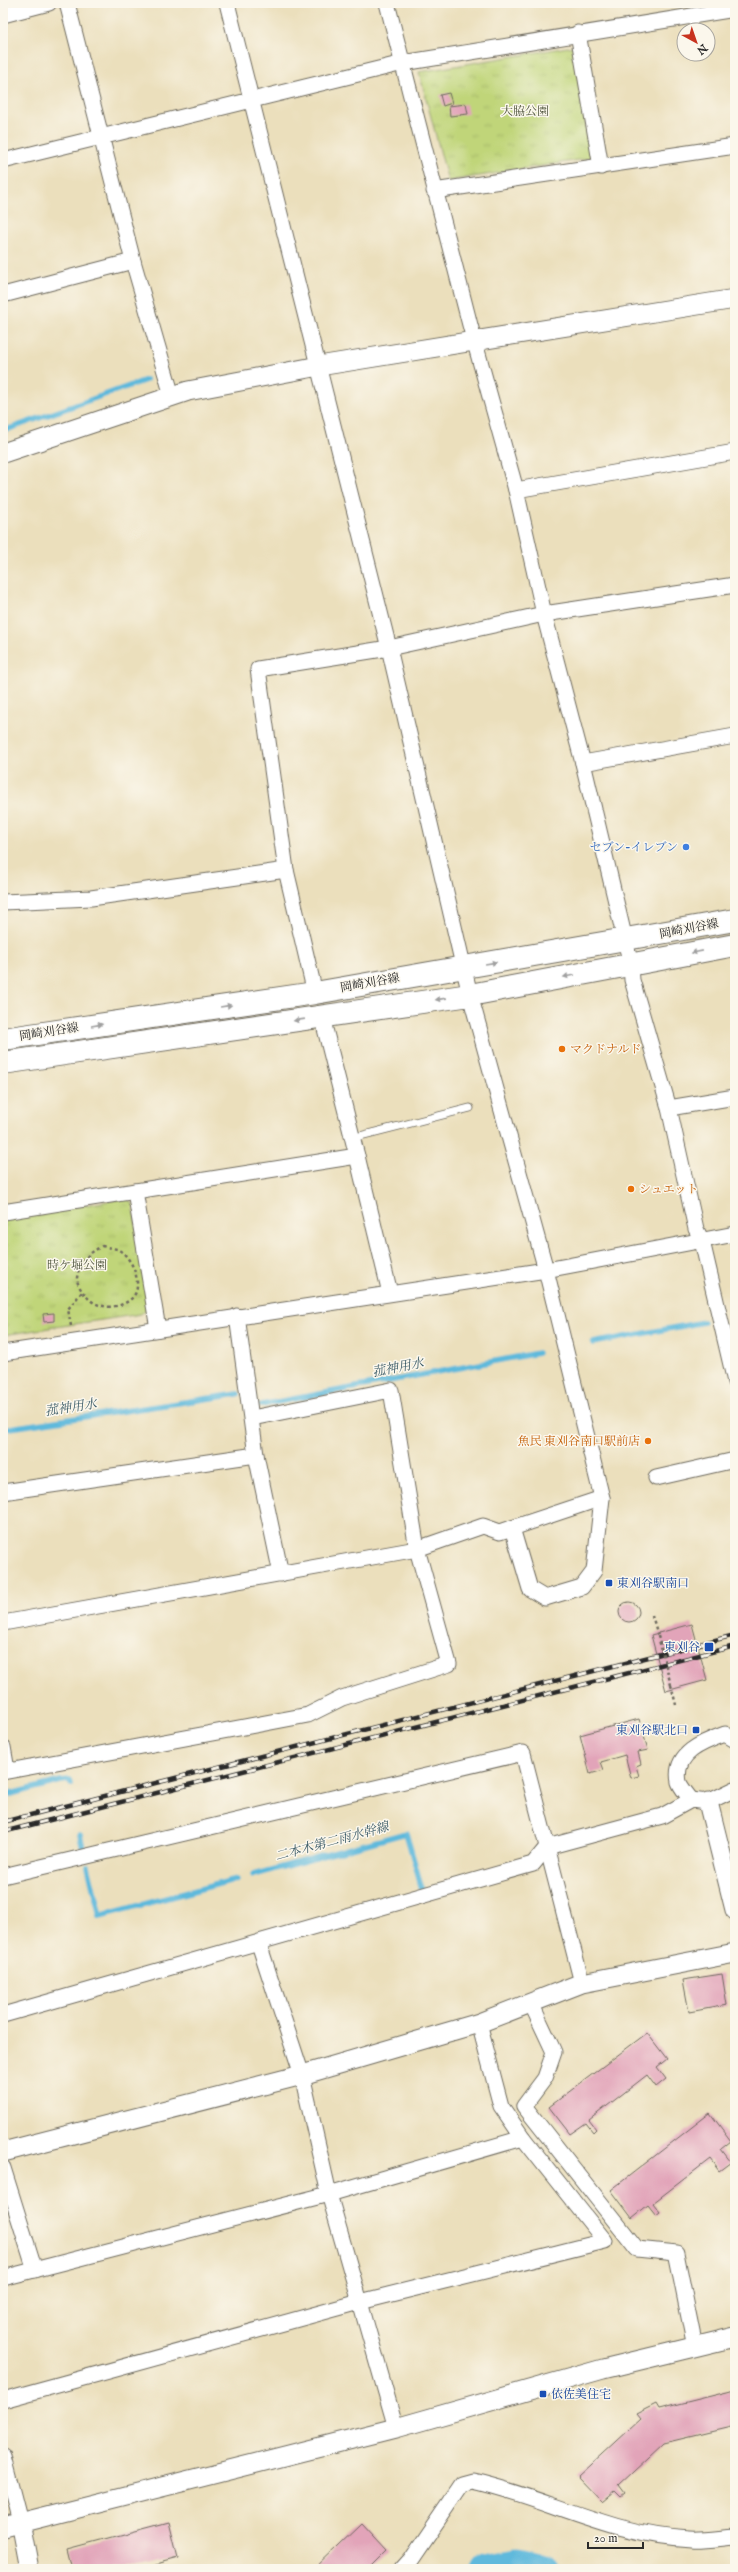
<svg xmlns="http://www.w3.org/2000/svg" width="738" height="2572" font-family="'IM FELL English','Noto Serif JP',serif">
<defs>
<pattern id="grass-tufts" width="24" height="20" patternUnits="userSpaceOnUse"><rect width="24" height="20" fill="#c0d579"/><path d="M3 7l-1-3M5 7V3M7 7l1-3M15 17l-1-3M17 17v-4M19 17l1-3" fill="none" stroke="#a5b769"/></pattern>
</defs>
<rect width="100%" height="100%" fill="#fbf7ec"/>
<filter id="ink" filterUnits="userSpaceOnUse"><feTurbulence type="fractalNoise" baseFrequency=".025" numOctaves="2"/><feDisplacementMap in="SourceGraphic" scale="8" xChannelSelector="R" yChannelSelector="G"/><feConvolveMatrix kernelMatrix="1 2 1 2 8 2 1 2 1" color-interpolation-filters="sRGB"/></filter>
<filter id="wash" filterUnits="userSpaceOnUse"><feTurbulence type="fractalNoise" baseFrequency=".012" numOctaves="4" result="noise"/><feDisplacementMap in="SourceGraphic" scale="16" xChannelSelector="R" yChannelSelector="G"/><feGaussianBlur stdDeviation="0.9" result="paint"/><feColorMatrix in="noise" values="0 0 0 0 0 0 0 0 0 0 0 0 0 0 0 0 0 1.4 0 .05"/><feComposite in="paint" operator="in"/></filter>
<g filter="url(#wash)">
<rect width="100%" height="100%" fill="#ebdfbc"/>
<g fill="url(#grass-tufts)" stroke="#768052">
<path d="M574,46L591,158L448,181L419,72Z"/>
<path d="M126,1198L133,1204L148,1308L141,1314L3,1335V1219Z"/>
</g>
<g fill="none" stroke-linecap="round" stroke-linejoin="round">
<g stroke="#5eb9dc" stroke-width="5.5">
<path d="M3,431L146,380"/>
<path d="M734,1316H735"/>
<path d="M593,1343L704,1322"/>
<path d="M261,1405L538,1353"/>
<path d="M3,1429L238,1394"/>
<path d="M3,1796L61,1781L70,1780L71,1784"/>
<path d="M80,1835L84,1852"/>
<path d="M88,1866L100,1916L237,1879"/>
<path d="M253,1875L406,1833L422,1889"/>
</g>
<path stroke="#5eb9dc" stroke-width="33" d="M486,2569L518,2563L544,2569"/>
</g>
<g id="blocks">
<g fill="#e2a4b9">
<path d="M449,93L452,103L443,106L440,95Z"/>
<path d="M466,104L468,114L450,116L449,106Z"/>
<path d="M54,1313V1321L44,1322L43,1314Z"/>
<circle cx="629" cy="1612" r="10"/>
<path d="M692,1624L707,1680L666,1691L651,1635Z"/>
<path d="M639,1719L648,1750L638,1752L641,1764L636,1766L639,1776L631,1778L625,1755L601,1762L604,1770L590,1774L580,1735Z"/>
<path d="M722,1974L727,2005L689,2012L683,1980Z"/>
<path d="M647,2033L667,2059L657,2067L666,2079L656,2087L647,2075L589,2120L596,2129L593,2132L586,2123L570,2134L549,2107Z"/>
<path d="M710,2113L731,2141L721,2149L731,2162L719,2171L710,2159L653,2203L660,2212L656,2215L648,2205L632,2218L611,2190Z"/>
<path d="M735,2390V2426L664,2443L618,2486L624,2494L620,2497L614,2491L602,2501L578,2476L640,2419L636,2414L656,2404L659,2409Z"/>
<path d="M169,2522L178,2558L136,2569H73L68,2549Z"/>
<path d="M362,2523L387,2550L368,2569H314Z"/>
</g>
</g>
</g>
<g filter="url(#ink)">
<use href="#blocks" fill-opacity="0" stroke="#6e6a5e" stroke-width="1"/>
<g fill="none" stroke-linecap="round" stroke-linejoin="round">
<g stroke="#6e6a5e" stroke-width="9">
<path id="service" d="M352,1138L470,1108"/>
</g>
<g stroke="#6e6a5e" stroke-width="17">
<g id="minor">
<path d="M67,3L133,261L172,396"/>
<path d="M227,3L389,648L470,995L546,1270L602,1498L594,1571L582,1587L545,1598L530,1589L512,1528"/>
<path d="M387,3L470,325L516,490L544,614L583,763L631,965L632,980L669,1108"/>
<path d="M3,15L49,3"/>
<path d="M578,33L601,167"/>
<path d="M3,161L403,63L735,9"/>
<path d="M434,191L735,146"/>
<path d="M3,295L133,261"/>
<path d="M516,490L735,452"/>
<path d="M583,763L735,736"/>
<path d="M3,902L91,898L286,870"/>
<path d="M315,993L286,870L258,669L389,648L544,614L735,585"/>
<path d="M735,1097L669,1108L696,1229L702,1241L735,1382"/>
<path d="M357,1156L390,1293"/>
<path d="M135,1191L158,1329"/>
<path d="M3,1212L357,1156L322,1017"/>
<path d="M237,1316L256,1455L281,1574"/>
<path d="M3,1353L546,1270L735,1234"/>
<path d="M656,1478L735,1460"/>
<path d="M3,1492L256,1455"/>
<path d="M3,1623L417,1549L483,1526L500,1532L602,1498"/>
<path d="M3,1747L7,1770"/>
<path d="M3,1772L308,1715L342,1698L449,1664L417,1549L391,1390L252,1418"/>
<path d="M691,1800C688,1795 681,1788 679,1782C673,1753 703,1742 725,1734L735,1740"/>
<path d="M3,1876L523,1753L582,1983"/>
<path d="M259,1944L302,2075L329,2194L396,2428"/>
<path d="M531,2003L554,2052L545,2078L524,2106L637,2249L676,2253L695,2347"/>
<path d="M3,2015L533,1864L547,1847L662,1816L691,1800L708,1802L735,1789"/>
<path d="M479,2023L501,2106L523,2138"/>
<path d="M3,2168L35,2270"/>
<path d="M3,2278L329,2194L523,2138L605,2241L360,2302L3,2400"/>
<path d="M3,2456L20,2522"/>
<path d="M402,2569L411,2559L462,2484L473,2481C546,2497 614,2536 690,2539C704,2540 720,2537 735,2536"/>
</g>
</g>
<g stroke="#6e6a5e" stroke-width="21">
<g id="tertiary">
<path d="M3,453L188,391L319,366L735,299"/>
<path d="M708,1802L735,1910"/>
<path d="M3,2152L302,2075L479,2023L582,1983L735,1953"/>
<path d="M20,2522L29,2569"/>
<path d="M3,2527L396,2428L603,2369L735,2337"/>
</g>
</g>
<g stroke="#6e6a5e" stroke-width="24">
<g id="primary">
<path d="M3,1039L315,993L735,920"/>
<path d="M3,1063L470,995L735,945"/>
</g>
</g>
<g stroke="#6e6a5e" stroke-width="2.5" stroke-dasharray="3 3" stroke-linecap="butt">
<path d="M102,1246C106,1247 112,1248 117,1249C131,1255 144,1284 133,1297C122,1309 100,1310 89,1299C84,1294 77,1286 77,1278C79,1261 88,1254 102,1246Z"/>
<path d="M71,1326L68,1309L82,1292"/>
<path d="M652,1615L658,1636"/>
<path d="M671,1685L676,1705"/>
</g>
<use href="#service" stroke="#fff" stroke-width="7"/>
<use href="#minor" stroke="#fff" stroke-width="15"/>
<use href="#tertiary" stroke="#fff" stroke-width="19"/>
<use href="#primary" stroke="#fff" stroke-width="22"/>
<g stroke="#2b2b2b" stroke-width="4.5">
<g id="rail">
<path d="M3,1822L735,1635"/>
<path d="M3,1832L735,1646"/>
</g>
</g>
<use href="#rail" stroke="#fbf7ec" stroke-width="3" stroke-dasharray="9" stroke-linecap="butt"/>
<path stroke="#6e6a5e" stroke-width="2.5" stroke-dasharray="3 3" stroke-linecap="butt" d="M658,1636L671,1685"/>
</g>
<defs><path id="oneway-solid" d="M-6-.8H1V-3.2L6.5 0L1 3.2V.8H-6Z"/></defs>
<g fill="#a0a0a0">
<use href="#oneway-solid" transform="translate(697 952) rotate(169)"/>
<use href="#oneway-solid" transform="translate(491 963) rotate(-9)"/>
<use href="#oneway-solid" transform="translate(569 976) rotate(170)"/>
<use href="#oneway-solid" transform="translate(441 999) rotate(172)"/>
<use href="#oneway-solid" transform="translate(226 1006) rotate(-9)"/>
<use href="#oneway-solid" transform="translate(299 1020) rotate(172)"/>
<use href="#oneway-solid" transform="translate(97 1025) rotate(-9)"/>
</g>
</g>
<circle fill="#3f7fe0" stroke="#fbf7ec" stroke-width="1.5" cx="686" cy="847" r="4"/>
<g fill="#e8710a" stroke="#fbf7ec" stroke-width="1.5">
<circle cx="562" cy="1049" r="4"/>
<circle cx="631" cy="1189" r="4"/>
<circle cx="648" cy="1441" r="4"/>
</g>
<g fill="#1a4fb4" stroke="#fbf7ec" stroke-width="1.5">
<rect x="605" y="1579" width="8" height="8" rx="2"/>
<rect x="704" y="1642" width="10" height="10" rx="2"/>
<rect x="692" y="1726" width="8" height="8" rx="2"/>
<rect x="539" y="2390" width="8" height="8" rx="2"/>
</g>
<g text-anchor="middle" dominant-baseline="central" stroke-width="3" stroke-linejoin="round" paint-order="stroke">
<g font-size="12" fill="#50563e" stroke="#fbf7ec">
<text x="525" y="111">大脇公園</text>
<text x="77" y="1265">時ケ堀公園</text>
</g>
<g font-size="12" fill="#366cbe" stroke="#fbf7ec" text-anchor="end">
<text x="678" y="847">セブン-イレブン</text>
</g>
<g font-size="12" fill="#2b2b2b" stroke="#fbf7ec">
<text transform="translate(689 929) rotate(-11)">岡崎刈谷線</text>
<text transform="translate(370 983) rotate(-10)">岡崎刈谷線</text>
<text transform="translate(49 1032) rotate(-9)">岡崎刈谷線</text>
</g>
<g font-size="12" fill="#c56008" stroke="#fbf7ec" text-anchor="start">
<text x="570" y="1049">マクドナルド</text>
<text x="639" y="1189">シュエット</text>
<text x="640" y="1441" text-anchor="end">魚民 東刈谷南口駅前店</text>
</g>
<g font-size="12" fill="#164399" stroke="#fbf7ec" text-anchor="start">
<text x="617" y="1583">東刈谷駅南口</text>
<text x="700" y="1647" text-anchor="end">東刈谷</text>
<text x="688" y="1730" text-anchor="end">東刈谷駅北口</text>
<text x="551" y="2394">依佐美住宅</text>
</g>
<g font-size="13" font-style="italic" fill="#3d5d69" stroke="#fbf7ec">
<text transform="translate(398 1368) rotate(-11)">菰神用水</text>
<text transform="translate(71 1408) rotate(-9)">菰神用水</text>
<text transform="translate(332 1842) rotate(-15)">二本木第二雨水幹線</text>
</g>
</g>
<rect width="738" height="2572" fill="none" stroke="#fbf7ec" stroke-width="16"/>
<g transform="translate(696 42) rotate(140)"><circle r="19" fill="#fbf7ec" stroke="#a8a59f"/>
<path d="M0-3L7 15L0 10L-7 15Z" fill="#c8321e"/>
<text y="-6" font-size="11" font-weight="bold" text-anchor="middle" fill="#2b2b2b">N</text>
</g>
<path d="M588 2542v6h55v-6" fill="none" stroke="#2b2b2b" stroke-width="2"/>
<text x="594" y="2542" font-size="12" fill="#2b2b2b" stroke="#fbf7ec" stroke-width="3" paint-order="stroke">20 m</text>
</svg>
